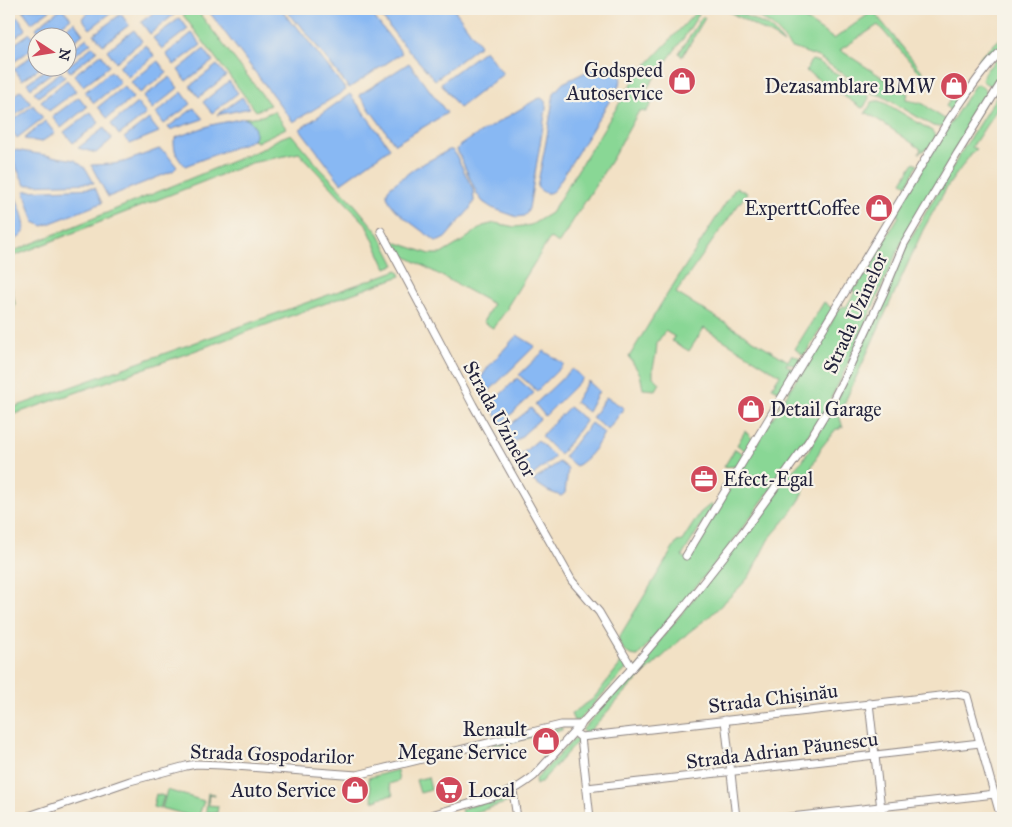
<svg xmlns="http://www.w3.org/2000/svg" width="1012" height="827" font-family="'IM FELL Great Primer',serif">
<rect width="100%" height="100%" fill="#f7f3e8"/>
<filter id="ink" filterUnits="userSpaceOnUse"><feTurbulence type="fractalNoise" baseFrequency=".02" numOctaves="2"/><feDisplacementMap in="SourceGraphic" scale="10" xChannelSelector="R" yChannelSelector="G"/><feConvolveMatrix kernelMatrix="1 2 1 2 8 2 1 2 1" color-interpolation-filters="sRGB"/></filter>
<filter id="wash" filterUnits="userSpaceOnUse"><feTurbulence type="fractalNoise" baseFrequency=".0096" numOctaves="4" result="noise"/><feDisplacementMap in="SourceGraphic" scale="20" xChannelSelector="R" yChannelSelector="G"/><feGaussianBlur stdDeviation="1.12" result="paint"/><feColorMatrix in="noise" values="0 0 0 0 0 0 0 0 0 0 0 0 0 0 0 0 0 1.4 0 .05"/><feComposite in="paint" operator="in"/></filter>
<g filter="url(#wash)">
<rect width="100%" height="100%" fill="#f2e1c5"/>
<g fill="#89d795" stroke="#567c68">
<path d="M190,9H196L270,105L256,111L183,15Z"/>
<path d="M699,9H702L685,36L645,91V96L652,103L646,112L639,111L612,159L559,243L550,238L507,307L508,308L493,328L483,322L493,304L394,250L389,240L430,254H441L461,242L483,226L495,223L515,227L531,225L551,213L637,75Z"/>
<path d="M724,9H731L767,26L777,35L784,44L778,40L777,38Z"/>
<path d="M740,9H790L834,39L873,11L926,76L929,81L928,88H926L923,84L927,81L878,25L840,50L908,94L906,100L921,103L925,105L931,110L946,120L943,126L939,127L933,126L882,96L872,93L818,57L790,47L780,34L771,25L755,15Z"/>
<path d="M702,17L705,18L682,57L679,53Z"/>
<path d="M1003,36V43L982,65L978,59Z"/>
<path d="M1003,54V72L995,85C990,86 985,84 982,80C984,69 996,61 1003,54Z"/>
<path d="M812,60L819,62L868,95L869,98L864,107L862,108L806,71L810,62Z"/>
<path d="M977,84C982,86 985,89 988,94L987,97L902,241L840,381L824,411L788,466L727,549L638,656C626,656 622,648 618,639L677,542L682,541L700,513L711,504L713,506L682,556L687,559L820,340C832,330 831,315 843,306L846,307L855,292L853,291L852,287L854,285L857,287L863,276L865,277L873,264L868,260L881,239L884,241L899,216L896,214L931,154L974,86Z"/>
<path d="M961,85L966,89L951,112L946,106Z"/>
<path d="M1003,86V100L972,147L977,149L971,154L947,187L923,230L839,415L843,428L840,426V429H836L821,448L813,464L801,498L791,513L768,540L749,577L738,589L710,616L689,632L631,686L586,735L582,730L630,677L674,623L740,541L792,471L803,460L833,409L843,388L890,287L907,244L965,146Z"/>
<path d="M876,101H880L885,103L932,131L936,137L931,146L919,153L921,149L871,115L867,113L865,114L872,102Z"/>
<path d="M274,111L286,128L257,142L253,140L256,135L249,120L244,118L262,116Z"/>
<path d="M291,134L320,168L350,199L379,234L395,265L386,268L366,224L299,153L251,163L9,258V253L262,149L278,139Z"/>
<path d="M914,162L918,164L907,185L902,182Z"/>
<path d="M736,187L747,193L721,229L676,293L788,361L792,354L801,359L799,366H796L787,363L786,365L796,370L782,394L772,387L780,375L704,328L689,351L672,341L675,337L665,331L657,343L656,354L653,368V377L660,383L656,390L643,389L640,374L629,357L661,304Z"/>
<path d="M398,270L401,276L180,356L9,416V409Z"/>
<path d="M9,273L15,304L9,334Z"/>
<path d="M824,302L833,309L805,354L803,355L795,349Z"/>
<path d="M745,431L752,438L753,441L746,451L737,445Z"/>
<path d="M735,449L744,454L737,466L724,467Z"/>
<path d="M612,646L619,652L628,667L579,720L574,721L571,714L593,699L622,662Z"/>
<path d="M562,727V730L494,746L493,744Z"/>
<path d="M575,738L579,740L578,743H576L541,782L536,785L535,780Z"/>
<path d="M397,770L399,781L389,784L393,795L379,798V800L373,801L368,778Z"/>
<path d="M428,777L431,790L420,793L416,780Z"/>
<path d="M167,790L204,801L198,818L162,808Z"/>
<path d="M208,793L215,794V795L209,794L208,805L218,806L217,813L208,812L207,818H205Z"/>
<path d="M156,794L164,796L160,809L153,807Z"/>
<path d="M508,795L511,797L512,801L463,816L461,809Z"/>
</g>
<g fill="#88b8f3" stroke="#556d97">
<path d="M27,9H51L32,23L23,11Z"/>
<path d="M60,9H63L71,18L46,37H43L36,28Z"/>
<path d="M93,9H116L90,29L82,18Z"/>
<path d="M159,9H173L176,13L150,34L141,22Z"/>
<path d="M207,9H281L293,25L295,24L346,90L293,122Z"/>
<path d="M285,9H368L402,53L349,88L298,22L296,23Z"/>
<path d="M376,9H454L480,45L435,80L397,37Z"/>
<path d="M121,14L129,25L103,45L94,34Z"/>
<path d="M18,17L26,29L9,42V24Z"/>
<path d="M180,18L188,29L162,49L153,38Z"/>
<path d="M74,22L83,34L68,46V38L55,37Z"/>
<path d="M134,30L142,41L116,62L107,50Z"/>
<path d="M30,33L37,43V45L11,64L9,61V48Z"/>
<path d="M192,33L201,45L174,65L166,54Z"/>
<path d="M87,38L91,43L68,60V52Z"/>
<path d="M146,45L154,56L128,77L119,66Z"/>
<path d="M93,46L97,51L70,72L67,68L68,66Z"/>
<path d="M204,49L213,61L186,81L178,70Z"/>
<path d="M485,50L503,74L459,108L441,83Z"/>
<path d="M37,52L38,68H40L22,80L14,69Z"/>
<path d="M101,54L109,66L83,86L74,75Z"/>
<path d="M158,61L167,73L140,93L131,82Z"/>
<path d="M409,63L447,113L395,144L359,95Z"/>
<path d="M217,65L226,76L199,97L190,86Z"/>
<path d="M600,65C611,66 624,72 620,84L555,189C549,196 543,193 537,187L546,142L554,93L563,83L596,67Z"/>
<path d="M48,68H58L31,88L27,83Z"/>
<path d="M111,71L120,82L94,103L85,92Z"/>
<path d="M61,72L65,77L38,97L34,92Z"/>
<path d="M170,77L178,88L152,109L143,97Z"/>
<path d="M67,80L76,91L49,111L41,101Z"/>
<path d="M229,81L238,93L212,113L203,102Z"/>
<path d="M124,86L133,98L107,118L98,107Z"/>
<path d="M21,90L31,103L9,120V100Z"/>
<path d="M182,92L191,104L164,124L156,113Z"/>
<path d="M350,94L390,148L341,183L300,129Z"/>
<path d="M79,97L87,107L61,128L52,117Z"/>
<path d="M242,97L250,108L217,115Z"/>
<path d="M541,98C548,101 546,109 545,115L529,208L527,213L524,216L517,217L492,208L483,202L477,194L457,150L460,145L537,99Z"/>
<path d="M137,103L146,114L119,135L111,124Z"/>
<path d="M33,105L43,118L17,138L9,127V124Z"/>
<path d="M194,108L203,119L170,130L168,127Z"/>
<path d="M91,112L99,123L73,143L64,132Z"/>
<path d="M244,118C254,122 258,131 253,140L185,166C177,158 174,152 174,140L177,137L211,125Z"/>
<path d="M149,119L159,132L130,144L124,138Z"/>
<path d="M45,121L55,133L41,142L24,139Z"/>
<path d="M104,128L112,139L96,153L78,148Z"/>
<path d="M9,149L75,160L86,169L94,183L25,185L14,163L9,157Z"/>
<path d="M159,149L166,153L177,167L173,171L108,197L91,165L113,164L124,162Z"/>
<path d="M449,150H452L455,153L473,189L474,201L469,210L445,238L439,241H436C425,232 374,202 390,187L415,168Z"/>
<path d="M9,181C13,193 30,224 23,234C20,238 13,240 9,242Z"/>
<path d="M95,188L102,203L43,226L34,222L24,191Z"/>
<path d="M517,335L535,346L487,393L478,382L489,366Z"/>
<path d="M544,351L564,364L537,391L519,375Z"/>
<path d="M572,369L583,378L545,416L535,404Z"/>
<path d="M517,378L534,393L501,424L490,405Z"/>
<path d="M588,381L599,391L588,412L575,402Z"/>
<path d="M606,397L624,408L608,430L592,418Z"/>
<path d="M569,407L586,420L560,455L541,436Z"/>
<path d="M531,408L540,419L511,446L505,429Z"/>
<path d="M591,423L604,433C597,447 589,458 576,466L564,457Z"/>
<path d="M538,440L555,457L532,476L519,456Z"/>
<path d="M559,462L568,469L565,493L561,496L548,491L533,481Z"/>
</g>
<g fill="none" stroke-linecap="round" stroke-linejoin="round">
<path stroke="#88b8f3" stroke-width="1" d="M545,466L549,469"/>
</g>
</g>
<g filter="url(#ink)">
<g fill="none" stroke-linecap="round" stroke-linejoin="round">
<g stroke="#8a8280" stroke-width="9">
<g id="minor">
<path d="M381,231L473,405L572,581L599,612L632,668"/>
<path d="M686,556L950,118C967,94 982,70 1003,49"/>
<path d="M869,703L882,818"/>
<path d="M725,720L736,818"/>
<path d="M578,735L581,737L590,818"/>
<path d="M581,737L957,694L967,696L1001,818"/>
<path d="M587,788L980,743"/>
<path d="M513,791L517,818"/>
<path d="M23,818L130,781L186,766L196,764L222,765L357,775L561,725H581"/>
<path d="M421,818L506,793C517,789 525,783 534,776L632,668L680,612L743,532L808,442L830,406L846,374L884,292L904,244L957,154L1003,80"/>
<path d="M782,818L995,794"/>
</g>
</g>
<use href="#minor" stroke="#fff" stroke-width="7"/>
</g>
</g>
<defs>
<g id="shop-disc" transform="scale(1.4375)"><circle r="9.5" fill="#d1495b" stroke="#f7f3e8"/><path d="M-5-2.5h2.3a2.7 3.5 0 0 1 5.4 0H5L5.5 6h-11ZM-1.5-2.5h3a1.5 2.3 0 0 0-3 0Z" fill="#fff"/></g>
<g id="office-disc" transform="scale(1.4375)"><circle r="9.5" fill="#d1495b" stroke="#f7f3e8"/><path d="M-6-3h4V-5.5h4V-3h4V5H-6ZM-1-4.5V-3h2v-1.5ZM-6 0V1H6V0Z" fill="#fff"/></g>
<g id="supermarket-disc" transform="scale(1.4375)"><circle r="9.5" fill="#d1495b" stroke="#f7f3e8"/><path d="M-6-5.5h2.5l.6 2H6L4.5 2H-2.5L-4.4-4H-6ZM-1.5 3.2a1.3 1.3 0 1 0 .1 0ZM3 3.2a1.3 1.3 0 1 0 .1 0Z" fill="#fff"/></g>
</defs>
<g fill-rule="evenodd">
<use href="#shop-disc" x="682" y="81"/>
<use href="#shop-disc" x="954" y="86"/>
<use href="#shop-disc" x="879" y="208"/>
<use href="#shop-disc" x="751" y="409"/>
<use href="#office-disc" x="704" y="479"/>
<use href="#shop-disc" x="546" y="741"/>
<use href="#shop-disc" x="355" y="790"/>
<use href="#supermarket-disc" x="449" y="790"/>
</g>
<g text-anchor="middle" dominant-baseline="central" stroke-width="4.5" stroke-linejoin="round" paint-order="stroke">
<g font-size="20" fill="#22223b" stroke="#f7f3e8" text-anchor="end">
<text x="663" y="70">Godspeed<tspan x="663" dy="23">Autoservice</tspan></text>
<text x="935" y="86">Dezasamblare BMW</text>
<text x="860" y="208">ExperttCoffee</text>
<text x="770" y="409" text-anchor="start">Detail Garage</text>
<text x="723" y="479" text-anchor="start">Efect-Egal</text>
<text x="527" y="729">Renault<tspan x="527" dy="23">Megane Service</tspan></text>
<text x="336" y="790">Auto Service</text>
<text x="468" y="790" text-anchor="start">Local</text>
</g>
<g font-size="20" fill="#22223b" stroke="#f7f3e8">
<text transform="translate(855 313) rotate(-66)">Strada Uzinelor</text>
<text transform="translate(500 419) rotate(61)">Strada Uzinelor</text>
<text transform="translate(773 698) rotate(-7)">Strada Chișinău</text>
<text transform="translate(782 750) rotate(-7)">Strada Adrian Păunescu</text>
<text transform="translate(272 754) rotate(2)">Strada Gospodarilor</text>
</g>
</g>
<rect width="1012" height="827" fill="none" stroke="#f7f3e8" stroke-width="30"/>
<g transform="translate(52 52) rotate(102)"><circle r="24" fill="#f7f3e8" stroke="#a29fa3"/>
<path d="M0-4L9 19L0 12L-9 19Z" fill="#d1495b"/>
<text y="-8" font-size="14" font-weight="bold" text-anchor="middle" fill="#22223b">N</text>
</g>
</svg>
